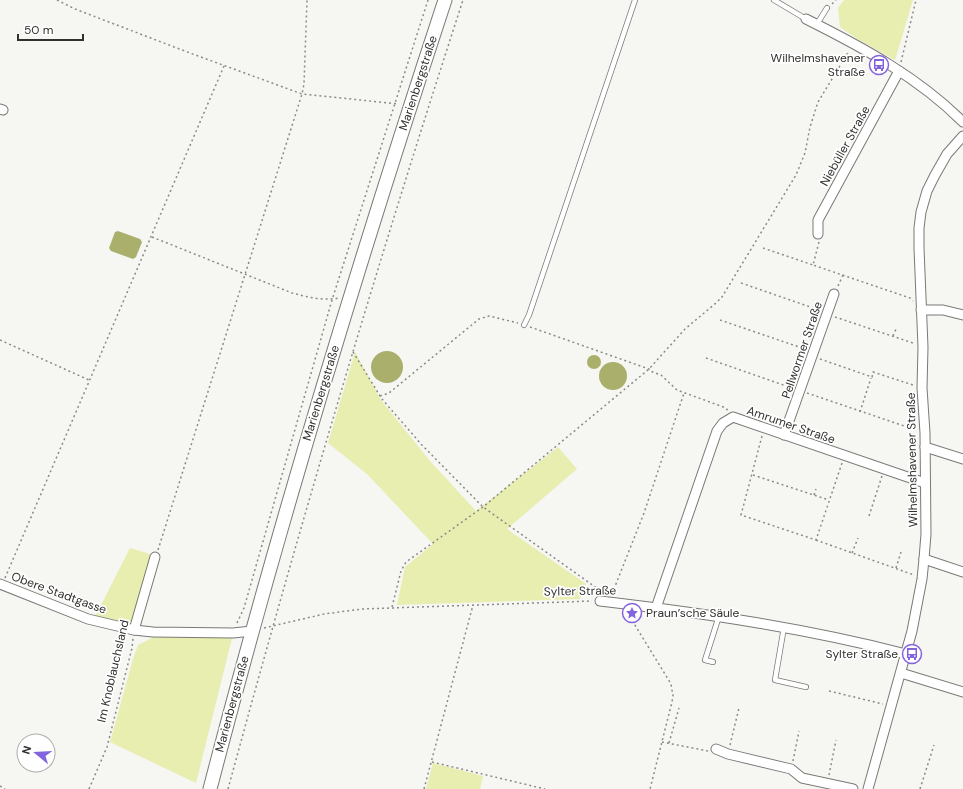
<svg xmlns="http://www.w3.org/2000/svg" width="963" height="789" font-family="'DM Sans',sans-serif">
<rect width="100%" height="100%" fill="#f6f6f2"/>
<g fill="#e8edb0">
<path d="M844,0H913L895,60L859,40L840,27L838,8Z"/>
<path d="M355,352L381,400L430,461L476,511L558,447L577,469L507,529L586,584L580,599L397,605L405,567L433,544L367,474L328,443Z"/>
<path d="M130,548L153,555L133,624L95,617Z"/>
<path d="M156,636L232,638L196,783L110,742L133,659L138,645Z"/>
<path d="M433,763L483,776L480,789H426Z"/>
</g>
<g fill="#aaaf6c">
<path d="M118,231L140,239L142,242L136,257L133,259L111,251L109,248L115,232Z"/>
<circle cx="387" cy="367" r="16"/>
<circle cx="594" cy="362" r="7"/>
<circle cx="613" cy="376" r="14"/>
</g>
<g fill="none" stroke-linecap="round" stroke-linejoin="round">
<g stroke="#797a76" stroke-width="6">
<g id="lane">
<path d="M774,0L806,19"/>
<path d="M817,24L827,8"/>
<path d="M524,325L529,315L635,0"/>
<path d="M784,627L775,680L806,687"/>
<path d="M713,662L705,660L719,616"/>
</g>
</g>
<g stroke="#797a76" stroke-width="11">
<g id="street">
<path d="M806,19C862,47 918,77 963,122"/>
<path d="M0,109L3,110"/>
<path d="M818,234V220L899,71"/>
<path d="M921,310H943L963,315"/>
<path d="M784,435L834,294"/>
<path d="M925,447L963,459"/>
<path d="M924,559L963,572"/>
<path d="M0,584L88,619L134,630L153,632L233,633L252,631"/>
<path d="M600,601C703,613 805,628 906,654"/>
<path d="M656,608L717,431L723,423L733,417L925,483"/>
<path d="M134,630L155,557"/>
<path d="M901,673L963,692"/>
<path d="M716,749L728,754L791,769L802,778L853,789"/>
<path d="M868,789L912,631L922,579L924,559L926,534L925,433L922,388L923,347L919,248V228L921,212L927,191L935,175L947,154L963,136"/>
</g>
</g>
<g stroke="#797a76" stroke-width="15">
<path id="secondary" d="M210,789C279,523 359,261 445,0"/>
</g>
<g stroke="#8a8a87" stroke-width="1.5" stroke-dasharray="2 3" stroke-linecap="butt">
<path d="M57,0L75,9L190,53L302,94L399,104"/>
<path d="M832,4L836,0"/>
<path d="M901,62L916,0"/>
<path d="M152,237L292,293C307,297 323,301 339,298"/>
<path d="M819,242L813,265L910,298L913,301"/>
<path d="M763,248L813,265"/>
<path d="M741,283L819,310"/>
<path d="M838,286L843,275"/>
<path d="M835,317L913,343"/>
<path d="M720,320L805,349"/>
<path d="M530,327L649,369L650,371L661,375L677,390L726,408L728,411"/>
<path d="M893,336L896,329"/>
<path d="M0,340L89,380"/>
<path d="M353,352L382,399L421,444L483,507L598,589V593"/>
<path d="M706,358L792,388"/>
<path d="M820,359L872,377L873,372L913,385"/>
<path d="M807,393L916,430"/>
<path d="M380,396L389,393L479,319L489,316L518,323"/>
<path d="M860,412L871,378"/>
<path d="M762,436L741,515L816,540L842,463"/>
<path d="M753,475L829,500"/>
<path d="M814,495L816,489"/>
<path d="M869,516L882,476"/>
<path d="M816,540L914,575"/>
<path d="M158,550L302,94L304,84L307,0"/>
<path d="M852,553L858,538"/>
<path d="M896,568L901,552"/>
<path d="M5,578L224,66"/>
<path d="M612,594L644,513L684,393"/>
<path d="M392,607L401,571L406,562L483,507L649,369L685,329L716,303L722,297L796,175L805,153L810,127L818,102L849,51"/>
<path d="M627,612L671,684L673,696L672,702L650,789"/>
<path d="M237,623L244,608L332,300L428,0"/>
<path d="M264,628L324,614L362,609L592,601"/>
<path d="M829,691L883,704"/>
<path d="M662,742L708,751"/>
<path d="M669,743L679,708"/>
<path d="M730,745L739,708"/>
<path d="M793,761L799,731"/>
<path d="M432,762L545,789"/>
<path d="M829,775L836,740"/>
<path d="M0,786L5,789"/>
<path d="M89,789L107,747L132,648L133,638"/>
<path d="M228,789C300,524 378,261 463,0"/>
<path d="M424,789L473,605"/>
<path d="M920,789L934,745"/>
</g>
<use href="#lane" stroke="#fff" stroke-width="4.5"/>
<use href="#street" stroke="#fff" stroke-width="9"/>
<use href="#secondary" stroke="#fff" stroke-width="13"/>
</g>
<defs>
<g id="bus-ring" transform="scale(1)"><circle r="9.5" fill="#fff" stroke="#8463de" stroke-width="1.5"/><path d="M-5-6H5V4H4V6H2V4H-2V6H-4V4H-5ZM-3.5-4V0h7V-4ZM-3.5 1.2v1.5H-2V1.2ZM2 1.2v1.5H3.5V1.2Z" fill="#8463de"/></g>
<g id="sight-ring" transform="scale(1)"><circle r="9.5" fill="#fff" stroke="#8463de" stroke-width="1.5"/><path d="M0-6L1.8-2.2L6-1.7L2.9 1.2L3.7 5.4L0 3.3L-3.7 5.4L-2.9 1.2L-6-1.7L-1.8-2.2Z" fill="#8463de"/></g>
</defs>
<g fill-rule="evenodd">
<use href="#bus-ring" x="879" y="65"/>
<use href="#sight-ring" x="632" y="613"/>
<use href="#bus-ring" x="912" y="654"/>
</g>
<g text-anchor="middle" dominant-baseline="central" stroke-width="3.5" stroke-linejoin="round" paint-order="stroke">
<g font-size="12" fill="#31312f" stroke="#fff" text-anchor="end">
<text x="865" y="58">Wilhelmshavener<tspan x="865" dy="14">Straße</tspan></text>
<text x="646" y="613" text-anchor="start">Praun’sche Säule</text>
<text x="898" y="654">Sylter Straße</text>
</g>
<g font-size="12" fill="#31312f" stroke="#fff">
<text transform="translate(418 83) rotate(-72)">Marienbergstraße</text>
<text transform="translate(845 146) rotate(-61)">Niebüller Straße</text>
<text transform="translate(802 350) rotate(-71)">Pellwormer Straße</text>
<text transform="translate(321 393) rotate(-73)">Marienbergstraße</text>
<text transform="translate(791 425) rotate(19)">Amrumer Straße</text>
<text transform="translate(912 460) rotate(-91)">Wilhelmshavener Straße</text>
<text transform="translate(580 591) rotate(-1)">Sylter Straße</text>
<text transform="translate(59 593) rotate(20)">Obere Stadtgasse</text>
<text transform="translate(113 671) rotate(-77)">Im Knoblauchsland</text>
<text transform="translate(232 704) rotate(-75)">Marienbergstraße</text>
</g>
</g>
<g transform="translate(36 753) rotate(288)"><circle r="19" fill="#ffffff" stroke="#adadac"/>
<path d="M0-3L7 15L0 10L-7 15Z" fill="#8463de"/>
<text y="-6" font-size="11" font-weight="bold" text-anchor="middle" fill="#31312f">N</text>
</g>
<path d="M18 34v6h65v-6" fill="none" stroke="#31312f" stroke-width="2"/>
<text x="24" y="34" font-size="12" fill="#31312f" stroke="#ffffff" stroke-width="3" paint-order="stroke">50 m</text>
</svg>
